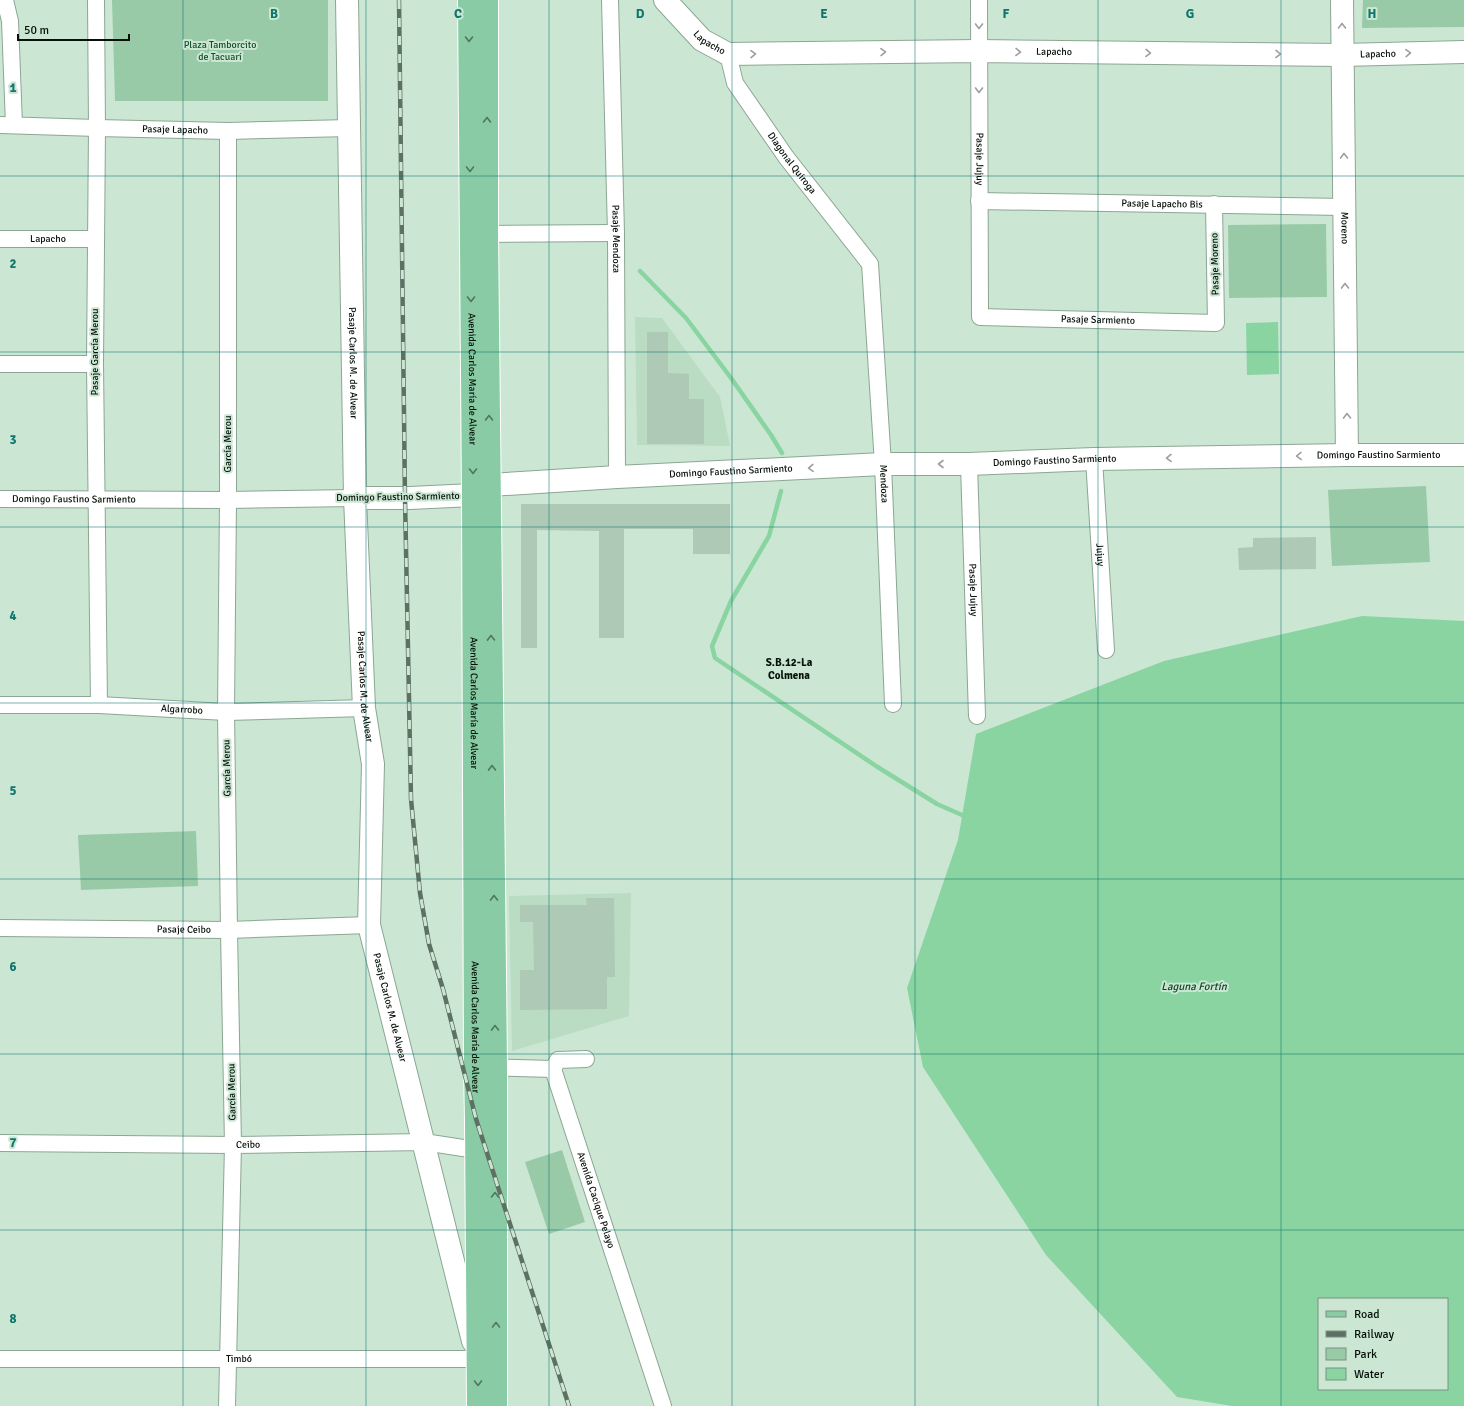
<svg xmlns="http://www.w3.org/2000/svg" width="1464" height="1406" font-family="Signika,sans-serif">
<rect width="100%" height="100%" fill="#cbe7d3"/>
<g fill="#b9dcc3">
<path d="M635,317L662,318L720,397L730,446L637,445Z"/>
<path d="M631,893L629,1016L512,1051L509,896Z"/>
</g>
<g fill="#99caa8">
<path d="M112,0H328V101H115Z"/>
<path d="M1363,0H1464V27L1362,28Z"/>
<path d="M1326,224L1327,297L1229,298L1228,225Z"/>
<path d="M1426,486L1430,562L1332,566L1328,490Z"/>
<path d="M196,831L198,886L81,890L78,835Z"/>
<path d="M562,1150L585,1222L549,1234L525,1162Z"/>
</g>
<g fill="#89d4a1" fill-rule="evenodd">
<path d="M1278,322L1279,374L1247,375L1246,323Z"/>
<path d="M1362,616L1464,621V1406H1232L1177,1397L1046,1255L923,1067L907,988L958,840L976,734L1164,661ZM1319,1299H1447V1389H1319Z"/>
</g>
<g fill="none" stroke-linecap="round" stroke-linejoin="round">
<g stroke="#89d4a1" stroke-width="4.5">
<path d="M640,271L686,318L731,378L771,435L782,453"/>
<path d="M781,491L769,536L731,601L712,646L715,658L876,766L937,804L962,815"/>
</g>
</g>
<g fill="#aec9b5">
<path d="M647,332H668V373L689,374V399H704V444H647Z"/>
<path d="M521,504H730V554H693V529H624V638H599V531L537,530V648H521Z"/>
<path d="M1316,537V569L1239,570L1238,548L1253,547V538Z"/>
<path d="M586,898H614L615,977H607V1009L520,1010V970H534L533,922H520V905H587Z"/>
</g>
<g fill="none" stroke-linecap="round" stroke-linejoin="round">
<g stroke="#8ca693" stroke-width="18">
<g id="street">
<path d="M5,0L10,21L14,125"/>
<path d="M96,0L97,128L95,364L99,705"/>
<path id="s1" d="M610,0L616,233L617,477"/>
<path id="s2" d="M979,0L980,317L1216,323L1214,204"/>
<path id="s3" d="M728,54L735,83L786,157L870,264L883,464L893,704"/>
<path id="s4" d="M0,125L97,128L228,131L350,128"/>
<path id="s5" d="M979,201L1344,207"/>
<path d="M487,234L616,233"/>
<path id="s6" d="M0,239H95"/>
<path d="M0,364H95"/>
<path id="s7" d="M1094,459L1106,650"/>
<path id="s8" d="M969,464L977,716"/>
<path id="s9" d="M0,499L228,500L355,498"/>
<path id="s10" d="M0,705H99L226,712L364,708"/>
<path id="s11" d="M0,928L229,930L369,925"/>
<path d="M485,1067L553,1069"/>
<path id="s12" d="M553,1069L663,1406"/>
<path d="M553,1069L558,1060L586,1059"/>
<path id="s13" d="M0,1143L233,1145L424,1142L476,1150L486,1146"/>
<path id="s14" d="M0,1359H478"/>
<path d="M227,1406L233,1145L229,930L226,712L228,500V131"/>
</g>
</g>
<g stroke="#8ca693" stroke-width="24">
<g id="secondary">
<path id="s15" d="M347,0L355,498L364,708L373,764L369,925L473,1341"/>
<path id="s16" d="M665,0L702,40L728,54L979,51L1342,55L1464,52"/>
<path id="s17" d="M1342,0L1347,455"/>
<path id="s18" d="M355,498H410L473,495L490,485L617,477L883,464H969L1094,459L1347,455H1464"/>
</g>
</g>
<g stroke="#fff" stroke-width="24">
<g id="primary">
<path id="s19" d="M469,0L473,495L475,1068L476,1119L478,1406"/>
<path d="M487,0V234L496,1067V1406"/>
</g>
</g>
<use href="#street" stroke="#fff" stroke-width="16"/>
<use href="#secondary" stroke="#fff" stroke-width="22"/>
<use href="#primary" stroke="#89cba4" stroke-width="22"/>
<g stroke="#5e6f63" stroke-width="4.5">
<path id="rail" d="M399,0L405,498L411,799L420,893L429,944L443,989L476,1119L569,1406"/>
</g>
<use href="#rail" stroke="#cbe7d3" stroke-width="3" stroke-dasharray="9" stroke-linecap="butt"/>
</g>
<defs><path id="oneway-chevron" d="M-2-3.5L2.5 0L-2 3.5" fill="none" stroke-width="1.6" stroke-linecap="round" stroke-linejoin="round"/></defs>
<g stroke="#9c9f9d">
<use href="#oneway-chevron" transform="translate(979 26) rotate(90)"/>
<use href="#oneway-chevron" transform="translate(1342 26) rotate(-90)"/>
<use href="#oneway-chevron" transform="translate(883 52) rotate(-1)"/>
<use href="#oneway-chevron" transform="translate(1018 52) rotate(1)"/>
<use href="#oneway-chevron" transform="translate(1148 53) rotate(1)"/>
<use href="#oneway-chevron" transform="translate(1408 53) rotate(-2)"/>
<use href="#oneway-chevron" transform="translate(753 54) rotate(-1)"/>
<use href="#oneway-chevron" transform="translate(1278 54) rotate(1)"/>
<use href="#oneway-chevron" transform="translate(979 90) rotate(90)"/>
<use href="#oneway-chevron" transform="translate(1344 156) rotate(-91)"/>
<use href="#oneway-chevron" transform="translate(1345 286) rotate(-91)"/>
<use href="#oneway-chevron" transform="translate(1347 416) rotate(-91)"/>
<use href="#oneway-chevron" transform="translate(1299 456) rotate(179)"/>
<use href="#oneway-chevron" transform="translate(1169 458) rotate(179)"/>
<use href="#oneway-chevron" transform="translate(941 464) rotate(180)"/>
<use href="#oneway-chevron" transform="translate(811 468) rotate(177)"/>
</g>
<g stroke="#4e775e">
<use href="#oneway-chevron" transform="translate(469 39) rotate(90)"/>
<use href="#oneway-chevron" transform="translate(487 120) rotate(-90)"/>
<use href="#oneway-chevron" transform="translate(470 169) rotate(90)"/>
<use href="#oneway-chevron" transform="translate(471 299) rotate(90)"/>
<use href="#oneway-chevron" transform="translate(489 418) rotate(-91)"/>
<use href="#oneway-chevron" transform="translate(473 471) rotate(90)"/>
<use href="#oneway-chevron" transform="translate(491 638) rotate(-91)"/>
<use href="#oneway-chevron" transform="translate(492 768) rotate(-91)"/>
<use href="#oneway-chevron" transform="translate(494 898) rotate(-91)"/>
<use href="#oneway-chevron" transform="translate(495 1028) rotate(-91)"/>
<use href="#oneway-chevron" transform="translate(495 1195) rotate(-90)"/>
<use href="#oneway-chevron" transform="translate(496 1325) rotate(-90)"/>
<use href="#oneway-chevron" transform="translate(478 1383) rotate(90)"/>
</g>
<path fill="none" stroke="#0f766e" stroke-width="1" stroke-opacity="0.55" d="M183,0V1406M366,0V1406M549,0V1406M732,0V1406M915,0V1406M1098,0V1406M1281,0V1406M0,176H1464M0,352H1464M0,527H1464M0,703H1464M0,879H1464M0,1054H1464M0,1230H1464"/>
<g text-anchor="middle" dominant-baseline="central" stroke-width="4" stroke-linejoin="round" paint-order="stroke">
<g font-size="10" fill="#071009" stroke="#cbe7d3">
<text stroke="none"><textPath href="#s16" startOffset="62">Lapacho</textPath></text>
<text stroke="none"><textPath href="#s16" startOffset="410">Lapacho</textPath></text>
<text stroke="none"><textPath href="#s16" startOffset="734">Lapacho</textPath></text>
<text stroke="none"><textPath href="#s4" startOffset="175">Pasaje Lapacho</textPath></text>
<text stroke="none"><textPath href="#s2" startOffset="159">Pasaje Jujuy</textPath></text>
<text stroke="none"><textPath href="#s3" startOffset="128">Diagonal Quiroga</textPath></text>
<text stroke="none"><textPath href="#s5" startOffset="183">Pasaje Lapacho Bis</textPath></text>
<text stroke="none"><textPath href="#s17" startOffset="228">Moreno</textPath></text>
<text stroke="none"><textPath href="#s1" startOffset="239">Pasaje Mendoza</textPath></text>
<text stroke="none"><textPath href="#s6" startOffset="48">Lapacho</textPath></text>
<text transform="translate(1215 264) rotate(-91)">Pasaje Moreno</text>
<text stroke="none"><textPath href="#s2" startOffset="435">Pasaje Sarmiento</textPath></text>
<text transform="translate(95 352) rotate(-90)">Pasaje García Merou</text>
<text stroke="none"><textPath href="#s15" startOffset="363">Pasaje Carlos M. de Alvear</textPath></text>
<text stroke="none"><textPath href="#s19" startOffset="379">Avenida Carlos María de Alvear</textPath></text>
<text transform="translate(228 444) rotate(-90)">García Merou</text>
<text stroke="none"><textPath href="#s18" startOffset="1027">Domingo Faustino Sarmiento</textPath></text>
<text stroke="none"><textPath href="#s18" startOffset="703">Domingo Faustino Sarmiento</textPath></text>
<text stroke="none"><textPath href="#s18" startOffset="379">Domingo Faustino Sarmiento</textPath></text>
<text stroke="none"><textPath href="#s3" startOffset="476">Mendoza</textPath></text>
<text transform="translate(398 497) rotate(-1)">Domingo Faustino Sarmiento</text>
<text stroke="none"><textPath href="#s9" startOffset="74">Domingo Faustino Sarmiento</textPath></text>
<text stroke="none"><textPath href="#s7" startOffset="96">Jujuy</textPath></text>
<text stroke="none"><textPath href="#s8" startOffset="126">Pasaje Jujuy</textPath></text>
<text stroke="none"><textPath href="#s15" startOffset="687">Pasaje Carlos M. de Alvear</textPath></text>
<text stroke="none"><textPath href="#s19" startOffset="703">Avenida Carlos María de Alvear</textPath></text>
<text stroke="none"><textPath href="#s10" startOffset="182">Algarrobo</textPath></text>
<text transform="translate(227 768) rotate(-91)">García Merou</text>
<text stroke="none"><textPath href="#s11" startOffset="184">Pasaje Ceibo</textPath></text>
<text stroke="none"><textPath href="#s15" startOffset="1011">Pasaje Carlos M. de Alvear</textPath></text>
<text stroke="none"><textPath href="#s19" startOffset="1027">Avenida Carlos María de Alvear</textPath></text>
<text transform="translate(232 1092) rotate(-91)">García Merou</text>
<text stroke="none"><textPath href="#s13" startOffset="248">Ceibo</textPath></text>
<text stroke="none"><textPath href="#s12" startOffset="138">Avenida Cacique Pelayo</textPath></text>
<text stroke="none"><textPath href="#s14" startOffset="239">Timbó</textPath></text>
</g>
<g font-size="10" fill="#154e2d" stroke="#cbe7d3">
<text x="220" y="45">Plaza Tamborcito<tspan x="220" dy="12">de Tacuarí</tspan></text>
</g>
<g font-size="11" font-weight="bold" fill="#071009" stroke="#cbe7d3">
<text x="789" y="662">S.B.12-La<tspan x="789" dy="13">Colmena</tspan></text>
</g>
<g font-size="11" font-style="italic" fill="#0c4626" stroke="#cbe7d3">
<text x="1194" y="986">Laguna Fortín</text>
</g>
</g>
<g font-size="13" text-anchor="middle" font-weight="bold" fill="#0f766e" stroke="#cbe7d3" stroke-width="4" stroke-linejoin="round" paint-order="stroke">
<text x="274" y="18">B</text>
<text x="458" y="18">C</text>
<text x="640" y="18">D</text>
<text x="824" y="18">E</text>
<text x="1006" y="18">F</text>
<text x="1190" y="18">G</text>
<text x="1372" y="18">H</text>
<text x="13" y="92">1</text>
<text x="13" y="268">2</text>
<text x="13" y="444">3</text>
<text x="13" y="620">4</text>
<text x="13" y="795">5</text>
<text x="13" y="971">6</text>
<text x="13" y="1147">7</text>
<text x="13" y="1323">8</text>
</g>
<rect x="1318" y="1298" width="130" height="92" fill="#cbe7d3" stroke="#7d9182"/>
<rect x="1326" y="1311" width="20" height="6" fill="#89cba4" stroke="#7d9182"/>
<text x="1354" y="1318" font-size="12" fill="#071009">Road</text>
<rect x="1326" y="1331" width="20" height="6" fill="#5e6f63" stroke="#7d9182"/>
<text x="1354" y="1338" font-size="12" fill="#071009">Railway</text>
<rect x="1326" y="1348" width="20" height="12" fill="#99caa8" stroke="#7d9182"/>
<text x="1354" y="1358" font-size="12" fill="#071009">Park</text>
<rect x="1326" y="1368" width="20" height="12" fill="#89d4a1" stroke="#7d9182"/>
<text x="1354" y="1378" font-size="12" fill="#071009">Water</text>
<path d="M18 34v6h111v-6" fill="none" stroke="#071009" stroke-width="2"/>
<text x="24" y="34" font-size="12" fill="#071009" stroke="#cbe7d3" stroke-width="3" paint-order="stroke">50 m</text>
</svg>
